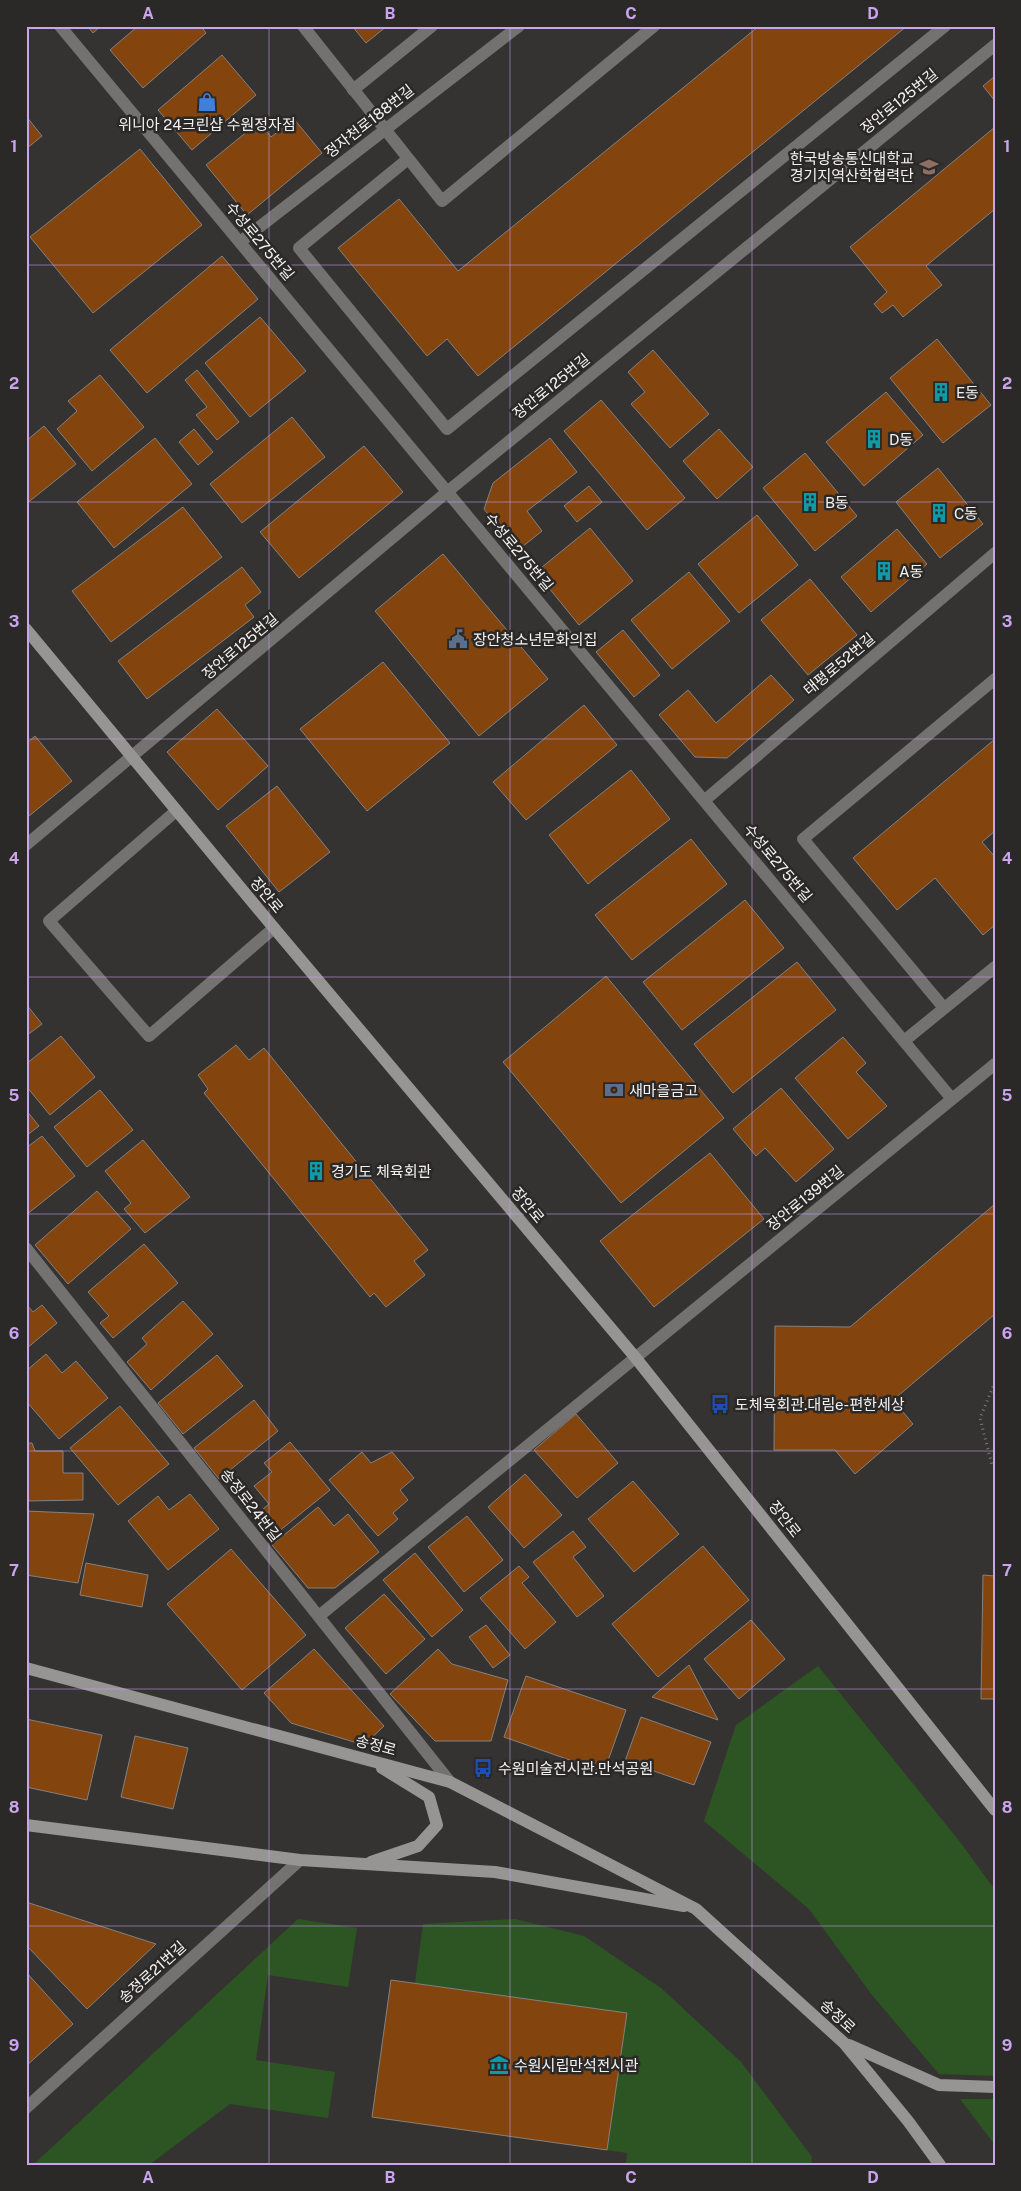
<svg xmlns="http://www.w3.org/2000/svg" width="1021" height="2191" font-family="'Public Sans','Noto Sans KR',sans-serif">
<rect width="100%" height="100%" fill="#353331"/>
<g fill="#2d5523">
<path d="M818,1666L960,1842L995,1890V2076L939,2074L872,1995L809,1909L704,1821L736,1725Z"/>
<path d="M298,1919L357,1928L348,1987L268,1975L256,2060L335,2072L328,2118L230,2104L149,2165H33Z"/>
<path d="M515,1919L584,1936L661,1988L741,2062L812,2157L811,2165H626L627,2153L607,2150L627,2013L415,1983L423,1924Z"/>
<path d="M960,2099H995V2145Z"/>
</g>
<g fill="#84440e" stroke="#84817f">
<path d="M87,26H101L93,33Z"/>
<path d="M138,26H201L206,33L143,88L110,50Z"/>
<path d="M352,26H387L366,43Z"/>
<path d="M759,26H907L478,376L447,339L427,356L338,248L399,199L458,271Z"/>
<path d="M222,55L256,95L192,150L158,110Z"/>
<path d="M995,76V101L983,86Z"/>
<path d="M26,116L42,136L26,149Z"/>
<path d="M294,119L322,153L247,215L206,165L259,122L271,137Z"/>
<path d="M995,127V209L926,266L942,285L903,317L893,305L882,313L874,304L887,292L850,247Z"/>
<path d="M140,149L202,225L93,313L30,237Z"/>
<path d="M222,256L258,299L147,393L110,350Z"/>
<path d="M260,317L306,371L250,417L205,363Z"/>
<path d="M937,339L991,405L943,443L890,378Z"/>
<path d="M653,350L709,414L670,448L631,404L645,392L628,372Z"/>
<path d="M197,370L239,422L217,440L196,415L207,407L185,380Z"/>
<path d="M100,375L144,427L92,471L57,429L77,411L68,401Z"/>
<path d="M886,392L923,435L864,486L826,442Z"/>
<path d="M601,400L685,498L647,530L564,431Z"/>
<path d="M292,417L325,457L242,523L210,484Z"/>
<path d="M44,426L76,464L26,504V441Z"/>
<path d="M194,429L213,452L198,465L179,442Z"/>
<path d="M719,429L753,467L717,499L683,461Z"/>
<path d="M155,438L192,484L114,548L77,502Z"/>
<path d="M550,438L577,472L527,511L542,531L517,551L484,509L493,483Z"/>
<path d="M364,446L403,492L299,578L260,532Z"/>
<path d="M805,453L857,516L815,551L763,488Z"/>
<path d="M938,468L983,524L940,558L896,502Z"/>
<path d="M589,486L602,502L577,522L564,506Z"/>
<path d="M183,507L222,557L111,642L72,591Z"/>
<path d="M757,515L798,565L739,613L698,564Z"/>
<path d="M590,528L633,581L579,625L536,572Z"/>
<path d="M897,529L927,564L871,612L841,577Z"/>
<path d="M443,554L548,679L479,736L375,611Z"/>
<path d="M242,567L261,592L245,605L254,617L147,699L118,661Z"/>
<path d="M689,572L730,621L672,669L631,620Z"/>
<path d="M810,579L857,635L808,675L761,620Z"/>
<path d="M623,630L660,675L634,697L596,652Z"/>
<path d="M383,662L450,743L367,811L300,729Z"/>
<path d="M771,675L794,700L727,758L695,757L659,715L688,690L716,723Z"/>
<path d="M584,705L617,745L526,820L493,782Z"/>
<path d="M217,709L268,766L218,810L167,752Z"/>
<path d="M35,736L72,781L29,816L26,812V744Z"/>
<path d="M995,739V831L982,842L995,857V925L983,935L935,878L897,910L853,858Z"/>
<path d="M631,770L670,819L588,884L549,835Z"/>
<path d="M277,786L330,852L279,892L226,826Z"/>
<path d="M691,839L727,884L632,960L595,915Z"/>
<path d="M745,900L784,948L682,1030L643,982Z"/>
<path d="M797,962L836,1010L733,1093L694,1044Z"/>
<path d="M606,976L724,1118L621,1203L503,1062Z"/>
<path d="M26,1004L42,1024L26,1036Z"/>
<path d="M61,1036L95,1077L50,1115L26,1086V1064Z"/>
<path d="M843,1037L866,1063L856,1072L887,1106L848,1139L795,1078Z"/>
<path d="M236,1045L249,1060L264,1048L428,1250L414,1261L425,1275L386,1307L374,1293L370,1297L204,1093L208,1089L198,1075Z"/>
<path d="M781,1088L834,1149L796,1182L765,1148L756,1156L733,1129Z"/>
<path d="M100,1090L133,1130L87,1167L54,1127Z"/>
<path d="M26,1110L39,1126L26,1136Z"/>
<path d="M42,1136L75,1176L26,1215V1148Z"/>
<path d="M143,1140L190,1197L145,1233L124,1209L131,1203L105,1171Z"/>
<path d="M710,1153L764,1219L654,1307L600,1241Z"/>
<path d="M97,1191L131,1229L68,1284L35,1245Z"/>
<path d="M995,1204V1314L893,1400L913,1424L855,1474L835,1450H774L775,1326L850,1327Z"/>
<path d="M144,1244L178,1283L113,1338L100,1323L109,1316L88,1292Z"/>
<path d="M183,1301L213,1334L151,1390L127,1362L147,1344L142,1338Z"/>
<path d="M26,1304L33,1312L42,1305L57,1323L26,1349Z"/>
<path d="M46,1354L62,1373L76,1361L108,1398L59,1439L26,1401V1371Z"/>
<path d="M217,1355L243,1386L183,1434L158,1403Z"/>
<path d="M254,1400L278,1431L219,1479L194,1448Z"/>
<path d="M120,1406L169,1464L118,1505L70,1448Z"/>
<path d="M576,1414L618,1463L577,1498L534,1450Z"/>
<path d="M290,1442L330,1490L273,1536L256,1515L269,1504L254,1486L272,1472L264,1463Z"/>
<path d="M26,1443H32L35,1451H63V1473H83V1500L26,1501Z"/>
<path d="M362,1452L371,1463L392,1452L414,1478L400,1490L408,1500L393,1513L398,1519L378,1536L329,1480Z"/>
<path d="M525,1474L562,1515L524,1548L488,1507Z"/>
<path d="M633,1481L679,1534L634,1572L588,1519Z"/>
<path d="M190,1494L219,1529L168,1570L128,1521L158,1496L169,1510Z"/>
<path d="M318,1507L334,1526L348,1514L379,1552L335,1588H308L272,1545Z"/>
<path d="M26,1511L94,1514L78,1583L26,1575Z"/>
<path d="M467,1516L503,1560L464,1592L428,1547Z"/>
<path d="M573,1531L586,1547L573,1557L604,1596L577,1617L533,1562Z"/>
<path d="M703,1546L749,1600L658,1677L612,1624Z"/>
<path d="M231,1549L306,1635L242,1690L167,1604Z"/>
<path d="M415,1553L463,1610L432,1637L383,1580Z"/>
<path d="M86,1563L148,1575L142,1607L80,1595Z"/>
<path d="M519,1566L529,1577L522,1583L556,1622L525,1649L480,1598Z"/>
<path d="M983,1575L995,1576V1699H981Z"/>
<path d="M384,1594L425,1639L386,1674L345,1628Z"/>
<path d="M751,1620L785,1659L739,1699L704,1659Z"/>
<path d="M486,1625L510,1655L493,1668L469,1637Z"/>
<path d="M314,1649L384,1726L364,1745L291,1723L264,1693Z"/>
<path d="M438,1649L452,1664L508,1680L491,1741H435L390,1694Z"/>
<path d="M689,1665L718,1720L652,1697Z"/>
<path d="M526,1676L626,1710L604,1772L504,1737Z"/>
<path d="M641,1717L711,1742L694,1785L625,1761Z"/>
<path d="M26,1719L102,1735L87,1800L26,1787Z"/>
<path d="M135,1736L188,1748L173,1809L121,1797Z"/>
<path d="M26,1902L156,1944L87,2009L26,1945Z"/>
<path d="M26,1972L73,2024L26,2066Z"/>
<path d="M391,1980L627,2013L607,2150L372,2117Z"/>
</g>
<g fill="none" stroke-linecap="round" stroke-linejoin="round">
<path stroke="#7c7a78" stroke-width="3" stroke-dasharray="1 4" stroke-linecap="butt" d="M995,1382L980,1418L992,1465L995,1466"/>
<g stroke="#737271" stroke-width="12">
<path d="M303,26L442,201L654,26"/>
<path d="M353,90L432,26"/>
<path d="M408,159L299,248L447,429L945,26"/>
<path d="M944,1008L803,839L995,679"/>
<path d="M904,1041L995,967"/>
</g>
<g stroke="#737271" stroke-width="12">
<path d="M60,26L952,1099"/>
<path d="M240,242L519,26"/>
<path d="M705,800L995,553"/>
<path d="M176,811L49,921L149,1036L274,928"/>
<path d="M26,845L447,492L995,45"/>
<path d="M26,1248L450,1782"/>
<path d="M319,1616L995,1064"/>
<path d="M26,2108L300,1860"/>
</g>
<g stroke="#979593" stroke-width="12">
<path d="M26,629L274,928L635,1357L995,1810"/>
<path d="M26,1668L450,1782L696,1909L844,2043L908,2121L940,2165"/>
<path d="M26,1825L300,1860L495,1872L684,1906"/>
<path d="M371,1862L418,1846L437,1825L429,1797L382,1768"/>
<path d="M849,2045L939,2085L995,2087"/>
</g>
</g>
<path fill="none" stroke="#c9a5ee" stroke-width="1" stroke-opacity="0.55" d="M269,26V2165M510,26V2165M752,26V2165M26,265H995M26,502H995M26,739H995M26,977H995M26,1214H995M26,1451H995M26,1689H995M26,1926H995"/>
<defs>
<g id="shop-bare" transform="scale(1.5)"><path d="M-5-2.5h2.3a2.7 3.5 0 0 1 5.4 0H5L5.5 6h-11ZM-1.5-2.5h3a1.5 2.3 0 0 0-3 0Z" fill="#3f7fe0" stroke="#2b2927" stroke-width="2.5" paint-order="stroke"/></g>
<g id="school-bare" transform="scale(1.5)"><path d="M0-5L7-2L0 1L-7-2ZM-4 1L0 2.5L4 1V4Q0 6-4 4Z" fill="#8d6e63" stroke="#2b2927" stroke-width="2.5" paint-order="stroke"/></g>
<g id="building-bare" transform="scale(1.5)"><path d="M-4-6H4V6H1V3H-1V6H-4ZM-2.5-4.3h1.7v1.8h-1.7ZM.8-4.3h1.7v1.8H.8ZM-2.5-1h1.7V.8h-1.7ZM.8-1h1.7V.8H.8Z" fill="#0f9aa8" stroke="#2b2927" stroke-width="2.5" paint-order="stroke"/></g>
<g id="civic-bare" transform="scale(1.5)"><path d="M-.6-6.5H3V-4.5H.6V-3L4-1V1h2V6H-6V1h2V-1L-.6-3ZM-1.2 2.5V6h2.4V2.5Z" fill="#5c6f8a" stroke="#2b2927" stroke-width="2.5" paint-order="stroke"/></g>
<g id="bank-bare" transform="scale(1.5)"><path d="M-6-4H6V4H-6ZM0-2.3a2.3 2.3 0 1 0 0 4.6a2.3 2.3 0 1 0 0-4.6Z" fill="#5c6f8a" stroke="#2b2927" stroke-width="2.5" paint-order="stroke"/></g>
<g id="bus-bare" transform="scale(1.5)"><path d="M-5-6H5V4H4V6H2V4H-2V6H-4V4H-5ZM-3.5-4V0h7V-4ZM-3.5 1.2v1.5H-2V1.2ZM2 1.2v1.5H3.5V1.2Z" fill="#1a4fb4" stroke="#2b2927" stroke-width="2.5" paint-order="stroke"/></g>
<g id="museum-bare" transform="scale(1.5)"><path d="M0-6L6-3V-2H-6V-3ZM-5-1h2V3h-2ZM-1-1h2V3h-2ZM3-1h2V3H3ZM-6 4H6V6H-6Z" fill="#0f9aa8" stroke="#2b2927" stroke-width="2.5" paint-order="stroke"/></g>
</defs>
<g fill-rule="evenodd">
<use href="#shop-bare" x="207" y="102"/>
<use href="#school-bare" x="929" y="167"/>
<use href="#building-bare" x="941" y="392"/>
<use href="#building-bare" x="874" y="439"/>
<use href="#building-bare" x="810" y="502"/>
<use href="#building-bare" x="939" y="513"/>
<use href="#building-bare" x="884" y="571"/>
<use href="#civic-bare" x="458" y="639"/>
<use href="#bank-bare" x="614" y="1090"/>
<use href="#building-bare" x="316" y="1171"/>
<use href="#bus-bare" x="720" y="1404"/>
<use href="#bus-bare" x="483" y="1768"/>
<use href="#museum-bare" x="499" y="2065"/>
</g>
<g text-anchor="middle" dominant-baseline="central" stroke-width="5" stroke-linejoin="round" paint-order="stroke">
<g font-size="15" fill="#f4f2f1" stroke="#2b2927">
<text transform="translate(899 101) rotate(-39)">장안로125번길</text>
<text transform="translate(369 121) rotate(-38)">정자천로188번길</text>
<text transform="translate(260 241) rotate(50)">수성로275번길</text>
<text transform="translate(551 386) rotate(-39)">장안로125번길</text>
<text transform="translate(519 552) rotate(50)">수성로275번길</text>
<text transform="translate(240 646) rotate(-40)">장안로125번길</text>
<text transform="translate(839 664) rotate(-40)">태평로52번길</text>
<text transform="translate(778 863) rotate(50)">수성로275번길</text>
<text transform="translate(267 895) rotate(50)">장안로</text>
<text transform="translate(805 1198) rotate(-39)">장안로139번길</text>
<text transform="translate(528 1205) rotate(50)">장안로</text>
<text transform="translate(251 1505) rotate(52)">송정로24번길</text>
<text transform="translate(785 1519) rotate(52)">장안로</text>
<text transform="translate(376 1745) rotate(15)">송정로</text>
<text transform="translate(152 1972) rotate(-42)">송정로21번길</text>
<text transform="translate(838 2016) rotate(43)">송정로</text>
</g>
<g font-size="15" fill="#f4f2f1" stroke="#2b2927" text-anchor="start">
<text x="207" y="124" text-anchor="middle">위니아 24크린샵 수원정자점</text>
<text x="914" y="158" text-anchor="end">한국방송통신대학교<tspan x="914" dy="17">경기지역산학협력단</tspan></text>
<text x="956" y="392">E동</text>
<text x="889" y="439">D동</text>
<text x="825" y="502">B동</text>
<text x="954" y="513">C동</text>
<text x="899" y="571">A동</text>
<text x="473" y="639">장안청소년문화의집</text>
<text x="629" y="1090">새마을금고</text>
<text x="331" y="1171">경기도 체육회관</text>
<text x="735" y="1404">도체육회관.대림e-편한세상</text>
<text x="498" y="1768">수원미술전시관.만석공원</text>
<text x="514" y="2065">수원시립만석전시관</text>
</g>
</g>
<rect width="1021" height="2191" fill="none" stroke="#2b2927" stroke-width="55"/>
<rect x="28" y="28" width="966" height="2136" fill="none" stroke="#c9a5ee" stroke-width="2"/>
<g font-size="16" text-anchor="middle" font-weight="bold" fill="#c9a5ee">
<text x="148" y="19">A</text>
<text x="390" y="19">B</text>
<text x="631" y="19">C</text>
<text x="873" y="19">D</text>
<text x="14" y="152">1</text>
<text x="1007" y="152">1</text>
<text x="14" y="389">2</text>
<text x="1007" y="389">2</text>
<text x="14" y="627">3</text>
<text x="1007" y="627">3</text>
<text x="14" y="864">4</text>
<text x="1007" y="864">4</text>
<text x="14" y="1101">5</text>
<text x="1007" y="1101">5</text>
<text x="14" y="1339">6</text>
<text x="1007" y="1339">6</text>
<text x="14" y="1576">7</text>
<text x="1007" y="1576">7</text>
<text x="14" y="1813">8</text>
<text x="1007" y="1813">8</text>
<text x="14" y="2051">9</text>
<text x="1007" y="2051">9</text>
<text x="148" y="2183">A</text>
<text x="390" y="2183">B</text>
<text x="631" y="2183">C</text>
<text x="873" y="2183">D</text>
</g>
</svg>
